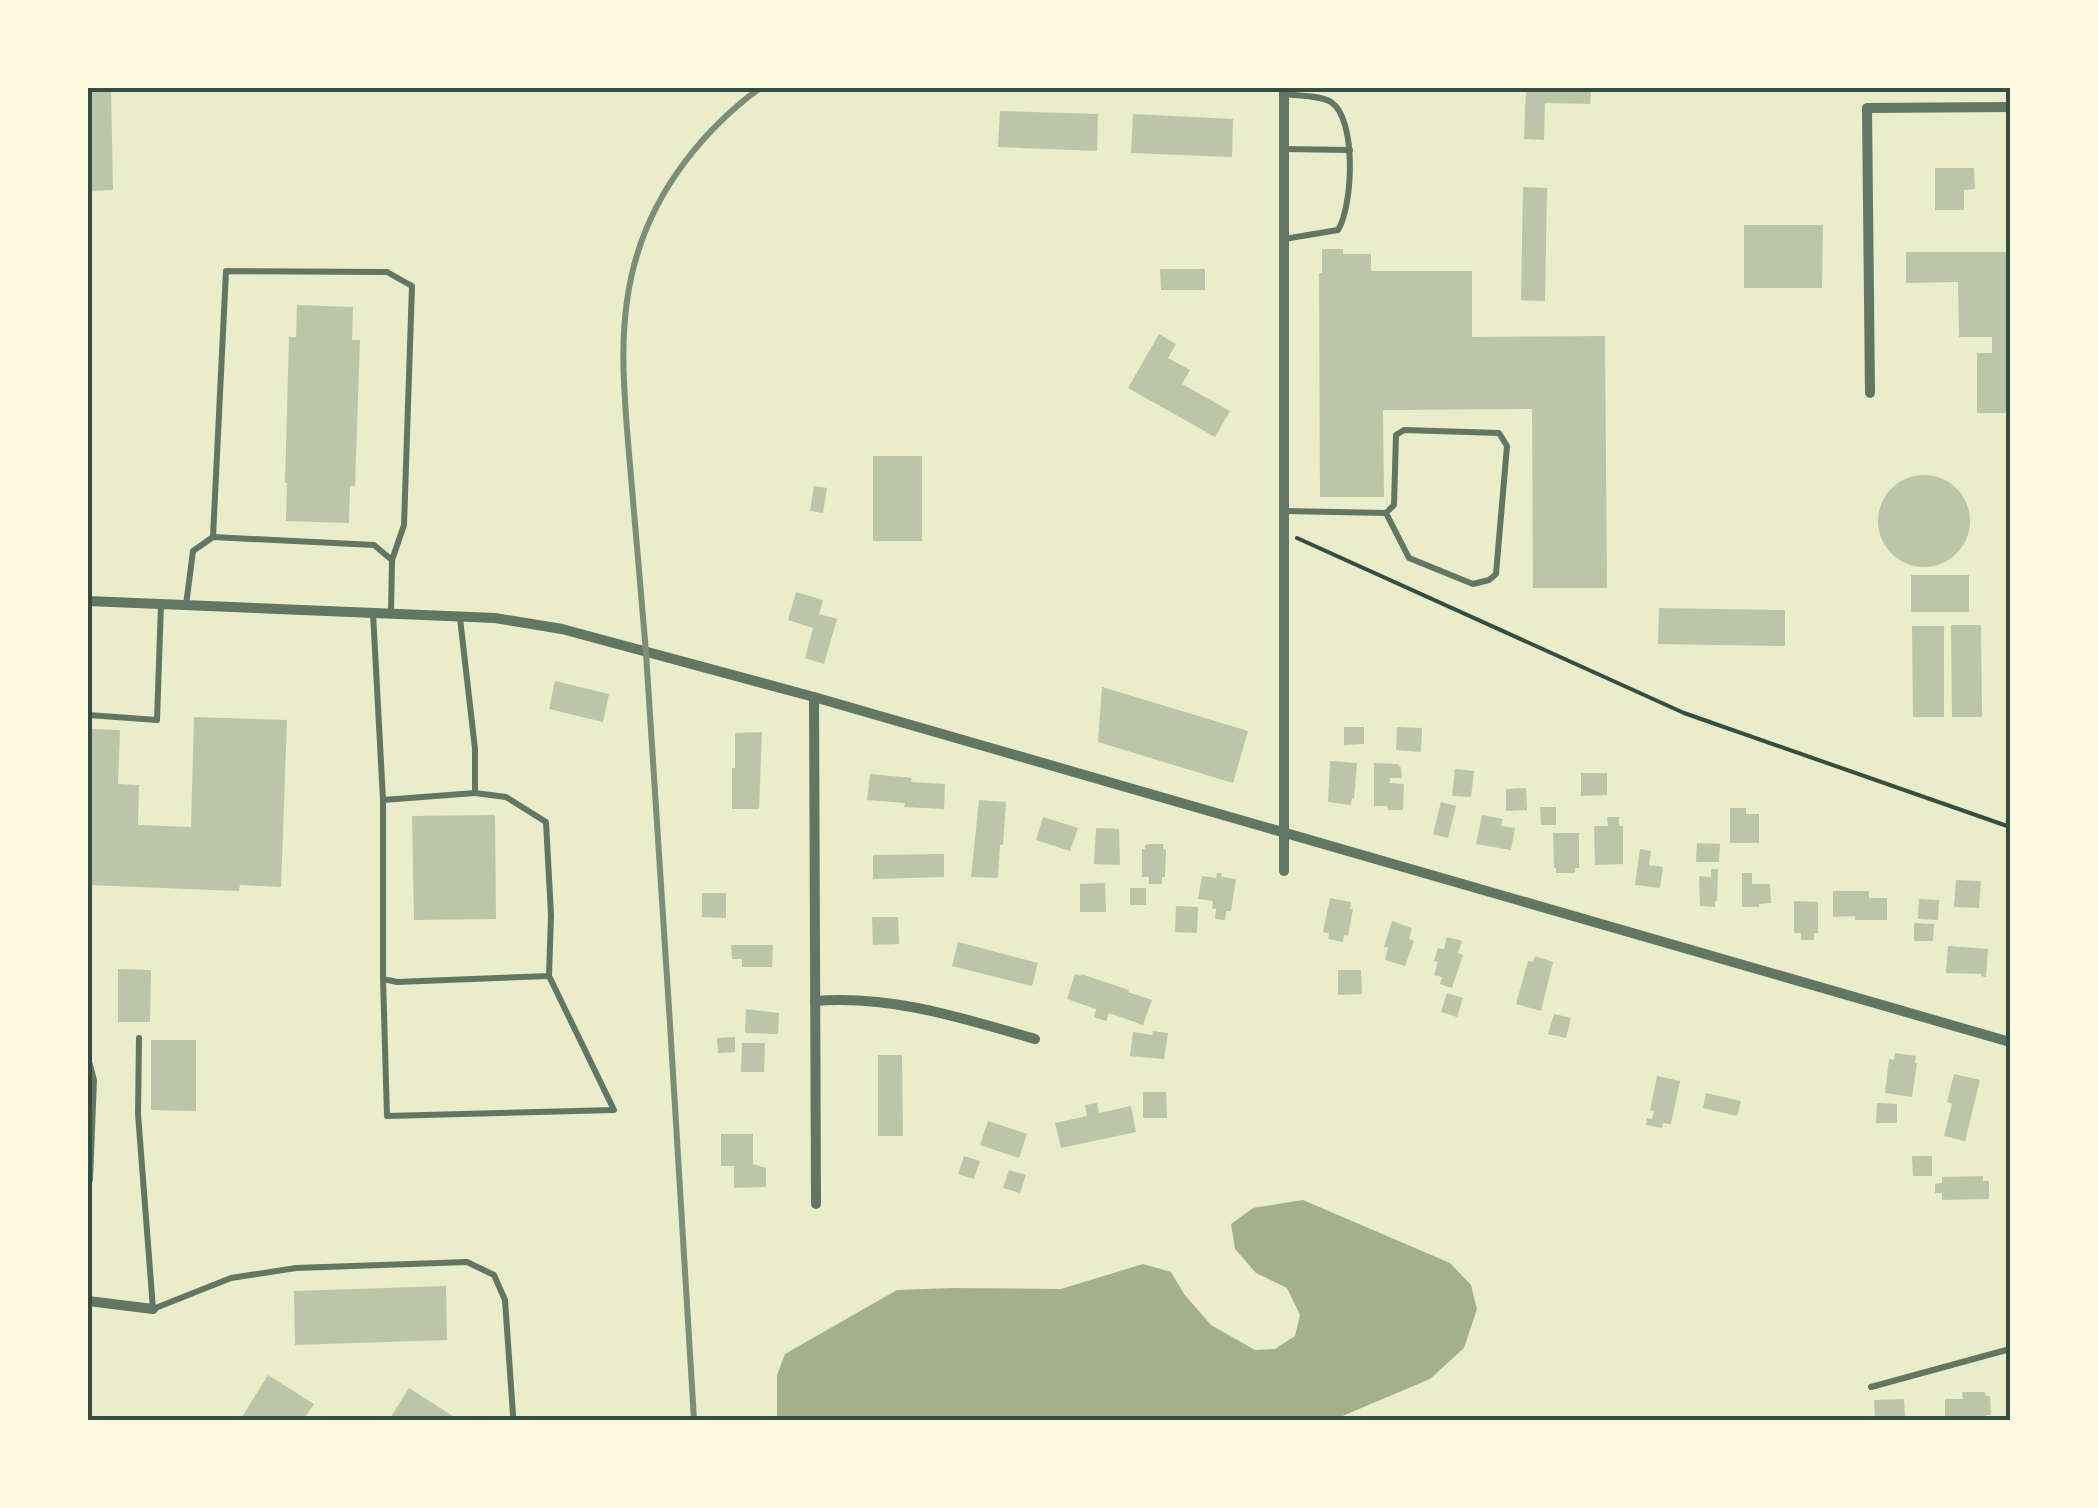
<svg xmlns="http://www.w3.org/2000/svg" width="2098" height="1508" font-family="'Open Sans',sans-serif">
<rect width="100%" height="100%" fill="#e9edc9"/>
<path fill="#a3b18a" d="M1303,1200L1450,1263L1471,1285L1477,1309L1464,1348L1430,1379L1333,1420H777V1375L785,1354L897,1290L952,1288L1061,1289L1143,1264L1171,1272L1184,1294L1211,1325L1255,1350L1275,1349L1295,1336L1300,1315L1287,1288L1256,1273L1235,1249L1231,1224L1253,1208Z"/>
<g fill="#bcc5a7">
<path d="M88,88H111L113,190L88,191Z"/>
<path d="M1526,88H1591L1590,104L1545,103L1544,140L1524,139Z"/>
<path d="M1000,111L1098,114L1097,151L998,147Z"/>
<path d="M1133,114L1233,119L1232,157L1131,153Z"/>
<path d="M1935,168H1974L1975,189L1964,190V210H1935Z"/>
<path d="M1523,187L1547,188L1545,301L1521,300Z"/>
<path d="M1744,225H1823L1822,288H1744Z"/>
<path d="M1322,249H1343V254H1371V271H1472V337L1605,336L1607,588H1533L1532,409L1383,410L1384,497H1320L1319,273H1322Z"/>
<path d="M1906,252H2010V413H1977V353H1992V337H1959L1958,282L1906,283Z"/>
<path d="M1160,269H1205V290H1161Z"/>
<path d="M297,305L353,307L352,340H360L355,486H350L349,523L286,521L287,483H285L289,337H296Z"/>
<path d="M1159,334L1176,344L1168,358L1190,370L1182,384L1230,411L1215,437L1128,388Z"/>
<rect x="873" y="456" width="49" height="85"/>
<circle cx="1924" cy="521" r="46"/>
<path d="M814,486L827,488L823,513L810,511Z"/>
<rect x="1911" y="575" width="58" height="37"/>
<path d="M796,592L823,600L819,614L837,619L824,664L805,658L813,628L788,620Z"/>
<path d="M1659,608L1785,610V646L1658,644Z"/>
<path d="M1951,625H1981L1982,717H1952Z"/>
<path d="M1912,626H1944V717H1913Z"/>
<path d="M555,681L609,694L603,722L549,709Z"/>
<path d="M1102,687L1248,731L1233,783L1098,742Z"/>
<path d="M194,717L287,720L281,887L240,885L239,891L88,885V729L120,730L118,784L139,785L138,825L191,827Z"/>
<path d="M1344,727H1364V744L1344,745Z"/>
<path d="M1397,727L1422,728L1421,752L1396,750Z"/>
<path d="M762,732L759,809H732V768H735V733Z"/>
<path d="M1330,761L1357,763L1354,799L1352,798L1351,805L1328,802Z"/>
<path d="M1374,763L1398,764L1401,768L1402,778H1390V783L1404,784L1403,810H1388L1387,806H1374Z"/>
<path d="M1455,769L1474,771L1471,797L1452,796Z"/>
<path d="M1581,773H1607V795L1581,796Z"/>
<path d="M870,774L912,778L911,782L945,784L944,809L904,807L905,803L867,800Z"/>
<path d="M1526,788L1527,810L1506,811V789Z"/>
<path d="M979,800L1006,802L1003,845H1000L998,878L971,877Z"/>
<path d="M1441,802L1456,806L1448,838L1433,834Z"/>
<path d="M1540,807H1556V825H1541Z"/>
<path d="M1730,808H1746V814H1759V843H1730Z"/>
<path d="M495,815L496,919L414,920L412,816Z"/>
<path d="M1482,815L1503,819L1501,826L1515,828L1511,850L1476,844Z"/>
<path d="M1043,817L1078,828L1070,851L1036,840Z"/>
<path d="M1607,817H1619V826H1623V864L1595,865L1594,826H1608Z"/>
<path d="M1096,828L1119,829L1120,865L1094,864Z"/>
<path d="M1553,833H1579V868H1575V873H1556V868H1554Z"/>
<path d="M1697,843L1720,844L1719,862H1696Z"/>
<path d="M1150,844H1163V849L1166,850L1165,877H1162V884H1149V877H1142V849H1145V845Z"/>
<path d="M1640,849L1651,851L1649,865L1663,867L1660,888L1635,885Z"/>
<path d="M944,854V877L873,879V855Z"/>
<path d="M1711,869H1718L1717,901H1715V907L1700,906L1699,876L1711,877Z"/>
<path d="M1217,873H1222L1221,877L1236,879L1231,911H1226L1225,920L1215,919L1216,909H1212L1213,901L1198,899L1202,876L1216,878Z"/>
<path d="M1742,873H1752V884H1770L1771,903L1759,904V907H1742Z"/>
<path d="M1956,880L1981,881L1979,908L1954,907Z"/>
<path d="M1105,883L1106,912H1080V884Z"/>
<rect x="1130" y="888" width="16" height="17"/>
<path d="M1833,891H1869V898H1887V920H1855V916L1833,917Z"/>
<path d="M702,893H726V918L702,917Z"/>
<path d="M1330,898L1351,902L1350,909H1353L1348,936L1344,935L1343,942L1328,939L1329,933L1323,932Z"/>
<path d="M1919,899L1939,900L1938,920L1918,919Z"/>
<path d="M1794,901L1818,902V933H1814V940H1801V933H1794Z"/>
<path d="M1176,906L1198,907L1197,933L1175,932Z"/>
<path d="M872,917H898L899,944L873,945Z"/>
<path d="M1392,921L1412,928L1409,939L1414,941L1405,966L1385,960L1388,948L1384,947Z"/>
<path d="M1914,923L1934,924L1933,941H1914Z"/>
<path d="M1447,937L1462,941L1458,953L1463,955L1452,988L1440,984L1442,977L1434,975L1438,962L1434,961L1438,948L1444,949Z"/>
<path d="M958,942L1038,963L1032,986L952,966Z"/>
<path d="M731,945H773L772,967H742V959H732Z"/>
<path d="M1948,946L1988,949L1986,977L1981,976V974L1946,973Z"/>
<path d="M1535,956L1553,962L1541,1011L1516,1004L1528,961L1533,962Z"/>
<path d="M118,969L151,970L150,1022H118Z"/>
<path d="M1338,970H1361L1362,994L1338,995Z"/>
<path d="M1075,974L1080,976L1081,974L1129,990L1128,992L1152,1000L1143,1025L1109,1013L1106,1021L1094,1017L1096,1009L1067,999Z"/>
<path d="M1447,993L1463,998L1457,1017L1441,1012Z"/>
<path d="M746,1009L779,1013L778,1034L745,1033Z"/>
<path d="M1554,1014L1571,1018L1566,1038L1548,1034Z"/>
<path d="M1153,1031L1168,1033L1164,1059L1130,1056L1133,1032L1152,1035Z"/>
<path d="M735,1037V1052L718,1053L717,1038Z"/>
<path d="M151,1040H196V1111L151,1110Z"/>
<path d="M742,1043H765L764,1072H741Z"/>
<path d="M1895,1053L1916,1056L1915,1063H1917L1912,1097L1885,1093L1889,1059L1894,1060Z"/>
<path d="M878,1055H902L903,1136H878Z"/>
<path d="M1954,1074L1980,1080L1965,1141L1944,1136L1952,1104L1947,1102Z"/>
<path d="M1657,1076L1680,1081L1671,1124L1663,1123L1662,1128L1646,1125L1647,1118L1652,1119L1654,1111L1650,1110Z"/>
<path d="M1143,1092H1166L1167,1118H1143Z"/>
<path d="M1706,1093L1741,1101L1737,1116L1703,1108Z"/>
<path d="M1097,1103L1099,1113L1131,1106L1136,1132L1061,1148L1055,1123L1087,1116L1085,1105Z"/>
<path d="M1877,1103L1897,1104V1123H1876Z"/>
<path d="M988,1121L1027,1134L1019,1158L980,1145Z"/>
<path d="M721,1134H753V1164L766,1168V1187L734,1188V1166H721Z"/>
<path d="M964,1156L980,1161L974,1179L958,1174Z"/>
<path d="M1912,1156H1932V1176H1913Z"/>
<path d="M1009,1170L1026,1175L1020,1193L1003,1188Z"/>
<path d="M1983,1176V1181H1989V1199L1942,1200V1193H1935V1184L1942,1183V1177Z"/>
<path d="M446,1286L447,1340L295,1345L294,1291Z"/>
<path d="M268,1375L314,1404L303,1420H248L242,1417Z"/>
<path d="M409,1388L459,1420H389Z"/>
<path d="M1962,1392H1985L1986,1396H1990L1991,1415H1986V1420L1945,1419V1399H1963Z"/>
<path d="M1904,1399L1905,1416L1892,1417V1420H1875L1874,1400Z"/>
</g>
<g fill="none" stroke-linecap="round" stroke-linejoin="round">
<path stroke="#344e41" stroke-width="4" d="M1297,538L1684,713L2010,827"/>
<g stroke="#617663" stroke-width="6">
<path d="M1284,149L1350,150"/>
<path d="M1284,239L1338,230C1353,206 1357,119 1331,102C1319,95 1298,96 1284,94"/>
<path d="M1285,511L1386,513L1394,505L1396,435L1404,430L1499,433L1507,446L1496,574L1489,580L1473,584L1409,558L1386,513"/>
<path d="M213,537L226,271L387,272L412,286L404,525L392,560"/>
<path d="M186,605L193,551L213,537L374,545L392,560L391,613"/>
<path d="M373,613L383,800L475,793V749L460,618"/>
<path d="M88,715L157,720L161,604"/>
<path d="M383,800V979L397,982L549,976L551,915L546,822L506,797L475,793"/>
<path d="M383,979L387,1116L614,1110L549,976"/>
<path d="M139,1038L138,1114L153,1309L231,1278L296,1268L467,1262L494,1275L505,1300L513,1415"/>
<path d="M88,1058L94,1080L90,1179L88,1185"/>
<path d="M1871,1387L2010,1349"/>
</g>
<g stroke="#617663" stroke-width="10">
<path d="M1870,393L1867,108L2010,107"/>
<path d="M88,601L495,618L562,629L814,697L2010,1042"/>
<path d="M814,697L816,1204"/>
<path d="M1284,871V88"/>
<path d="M815,1001C892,995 962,1018 1035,1039"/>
<path d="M88,1301L153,1309"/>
</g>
<path stroke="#7c8e77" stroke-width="6" d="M694,1420C678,1165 664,908 646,653C641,590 635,527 630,465C624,395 616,323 637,255C657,188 704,129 760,88"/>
</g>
<rect width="2098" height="1508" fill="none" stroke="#fefae0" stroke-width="180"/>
<rect x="90" y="90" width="1918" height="1328" fill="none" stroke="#344e41" stroke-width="4"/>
</svg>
